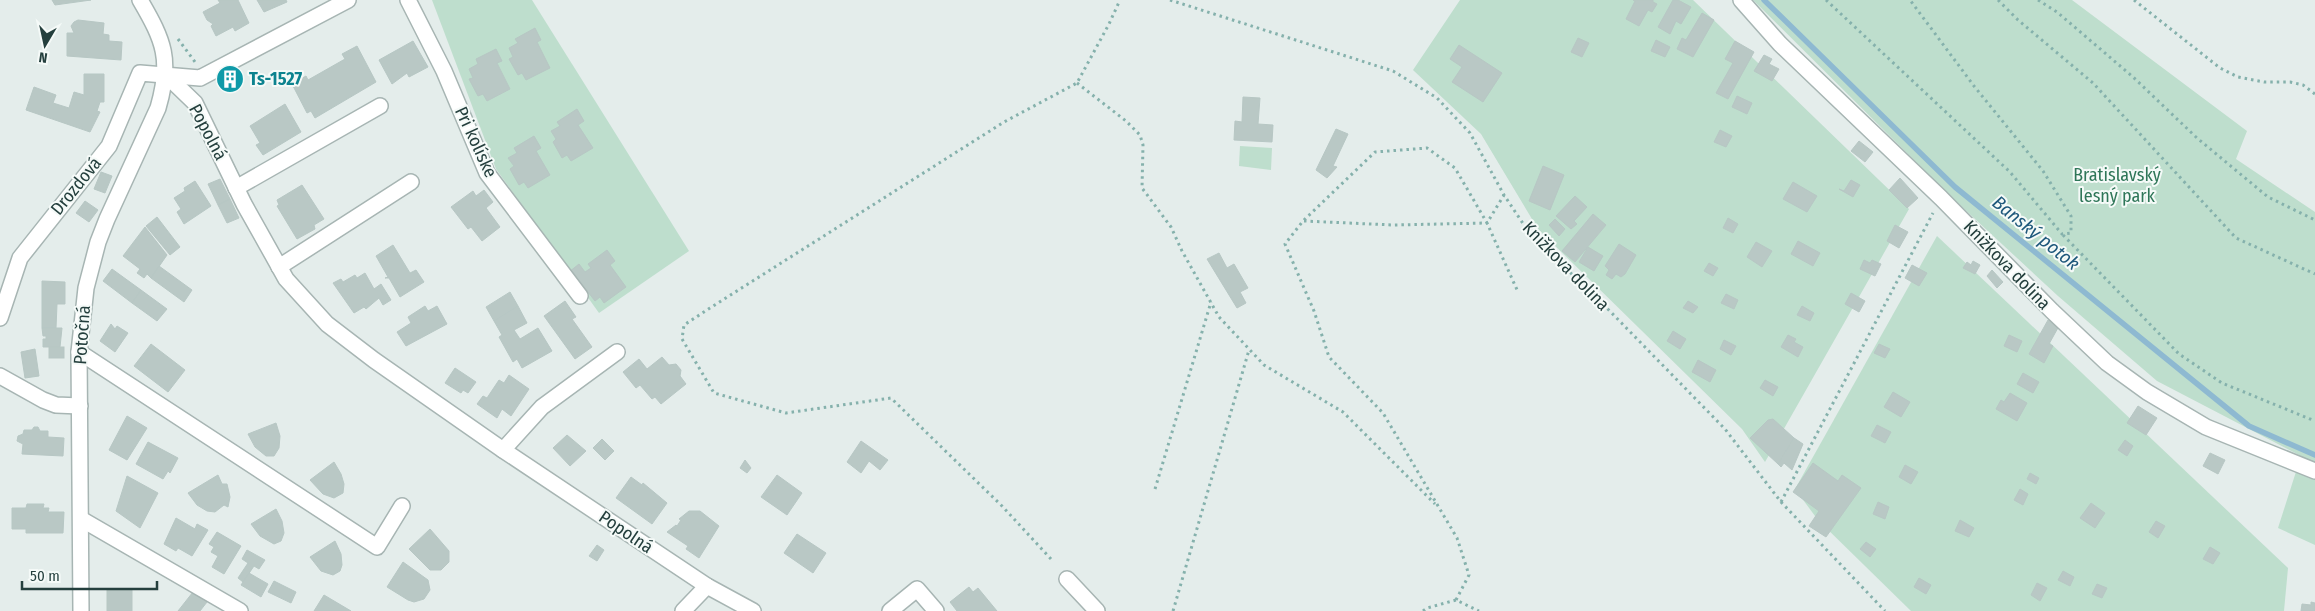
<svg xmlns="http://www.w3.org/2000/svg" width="2315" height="611" font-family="'Fira Sans Condensed',sans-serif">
<rect width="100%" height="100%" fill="#e4edeb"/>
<g fill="#bedecd">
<path d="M432,0H532L689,251L599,313L496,169Z"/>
<path d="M1460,0H1693L1909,209L1765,462L1742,429L1538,229L1481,134L1413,70Z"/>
<path d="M1753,0H2072L2247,131L2236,159L2315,212V545L2278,528L2301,456L2157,381L2058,296L1948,194Z"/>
<path d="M1240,146L1272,148L1271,170L1239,166Z"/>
<path d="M1937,236L2288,568L2284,611H1911L1818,520L1795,489Z"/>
</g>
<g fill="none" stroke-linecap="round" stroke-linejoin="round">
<path stroke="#8eb9d1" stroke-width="5.5" d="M1764,0L1955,187L2249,426L2315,455"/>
</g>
<g fill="#b9c8c5" stroke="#b7c7c4">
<path d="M52,0H91L55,5Z"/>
<path d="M218,0H238L249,23L235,31L233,27L216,36L211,26L213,24L207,20L203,12L220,3Z"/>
<path d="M257,0H286L287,2L264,12Z"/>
<path d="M1633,0H1653V2L1657,4L1652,12L1648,10L1639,26L1626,19L1635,1Z"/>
<path d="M1673,0H1678L1691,7L1681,24L1676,21L1670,34L1658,27Z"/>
<path d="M1702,13L1714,20L1693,57L1677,49L1682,38L1686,40Z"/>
<path d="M78,20L104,23L103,34L109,35V41L122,42L121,60L67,56V33H74L71,26L74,22Z"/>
<path d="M535,28L541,40L537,42L550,68L526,80L522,73L518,75L509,59L513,57L509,48L518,43L515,39Z"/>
<path d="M1578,38L1589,43L1582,57L1571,52Z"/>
<path d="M1656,40L1670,47L1665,57L1651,51Z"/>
<path d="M413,41L428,67L409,77L407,73L392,84L379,60Z"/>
<path d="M1735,41L1754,52L1728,99L1716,93L1733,63L1725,59Z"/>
<path d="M1459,45L1502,73L1483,102L1452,82L1462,67L1450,59Z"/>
<path d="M357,46L376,82L315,118L311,111L307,113L292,84L306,76L308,80L345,59L342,54Z"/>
<path d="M496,49L502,61L497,63L510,89L487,101L483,94L478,96L469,79L473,78L469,69L478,64L476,59Z"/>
<path d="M1764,55L1772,59L1769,64L1779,69L1772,81L1754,71Z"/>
<path d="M84,74H104V102H100L97,111L100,112L90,132L26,110L34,87L56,95L53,103L69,108L74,92L84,95Z"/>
<path d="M1737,96L1752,103L1747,114L1732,107Z"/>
<path d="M1243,97L1260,98L1258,124L1273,125L1272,142L1234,140L1235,121L1242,122Z"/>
<path d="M285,104L301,132L263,155L256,145L260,143L250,126Z"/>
<path d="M577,109L584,121L578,125L593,148L571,161L567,155L562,158L553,142L556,139L551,131L560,126L557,122Z"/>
<path d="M1336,129L1348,134L1333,166L1337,167L1327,178L1316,170Z"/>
<path d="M1720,130L1732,136L1726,147L1714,142Z"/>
<path d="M534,136L541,148L536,151L550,175L528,188L524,182L519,185L510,169L514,166L508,158L517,153L514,148Z"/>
<path d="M1859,141L1873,152L1865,162L1851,151Z"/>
<path d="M1543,166L1564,175L1550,210L1529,201Z"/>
<path d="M101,172L112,176L105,193L94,189Z"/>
<path d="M1900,178L1918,198L1907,208L1889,190Z"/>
<path d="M220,179L230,199L218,205L208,184Z"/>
<path d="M1851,180L1860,185L1853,197L1839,189L1844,191Z"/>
<path d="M195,181L211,206L184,224L177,212L181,209L174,198L185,191L184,188Z"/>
<path d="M1793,182L1817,196L1807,212L1783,199Z"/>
<path d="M302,185L324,219L314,225L315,229L297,239L277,206L279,205L277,200Z"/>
<path d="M484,190L493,202L486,208L500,227L482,241L471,227L468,229L451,207L473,191L476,196Z"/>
<path d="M1575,196L1587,207L1574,221L1577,224L1571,229L1556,216Z"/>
<path d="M230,199L239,218L227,223L218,205Z"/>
<path d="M85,201L98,210L89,222L76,213Z"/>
<path d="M1593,214L1606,225L1575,262L1562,251Z"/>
<path d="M157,217L180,247L170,255L146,226Z"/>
<path d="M1728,218L1738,224L1733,233L1723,228Z"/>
<path d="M1555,219L1565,229L1559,236L1549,225Z"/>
<path d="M1895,225L1908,232L1899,248L1887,241Z"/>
<path d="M145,227L167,255L151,278L147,274L144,278L137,273L140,269L123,256Z"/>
<path d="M1798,241L1820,253L1813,266L1791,254Z"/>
<path d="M1756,242L1772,251L1762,267L1747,257Z"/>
<path d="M1619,244L1636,255L1625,274L1621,277L1616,274L1612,279L1606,275L1609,270L1605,266Z"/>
<path d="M393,245L410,273L416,270L424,282L400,297L389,278H385L388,277L376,256Z"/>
<path d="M1588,247L1603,256L1594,271L1579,262Z"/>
<path d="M607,250L615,261L610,265L626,287L604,303L600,297L595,301L588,292L584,295L569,272L579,264L585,272L591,268L588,264Z"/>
<path d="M1219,253L1227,268L1234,264L1248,288L1240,292L1246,303L1237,308L1207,259Z"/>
<path d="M1864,260L1870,263L1872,260L1881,264L1875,276L1860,269Z"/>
<path d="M1973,261L1980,265L1975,274L1963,268L1967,262L1971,265Z"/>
<path d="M1709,263L1718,268L1713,276L1704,271Z"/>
<path d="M1912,265L1927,273L1919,286L1905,278Z"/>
<path d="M159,266L192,290L184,302L151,278Z"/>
<path d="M112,269L141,290L132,303L103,281Z"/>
<path d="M1992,270L2003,282L1997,288L1987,276Z"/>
<path d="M365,273L374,289L381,284L391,300L383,305L379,298L366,309L364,307L354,313L333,283L341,279L343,282L355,275L357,278Z"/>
<path d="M42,281L65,282V304H57L56,328H42Z"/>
<path d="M141,290L167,309L157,321L132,303Z"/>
<path d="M510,292L518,306L494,321L486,307Z"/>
<path d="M1851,293L1865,301L1859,312L1845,304Z"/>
<path d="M1726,294L1738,300L1734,309L1721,303Z"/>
<path d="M565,301L576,317L572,319L592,347L575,359L544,316Z"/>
<path d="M1688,301L1698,307L1693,313L1683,308Z"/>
<path d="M425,306L428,311L437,306L447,324L406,346L397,332L411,323L408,317Z"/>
<path d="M518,306L527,323L514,330L520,339L538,328L552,351L522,368L517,359L513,362L499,337L502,335L494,321Z"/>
<path d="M1802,306L1814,313L1810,321L1797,315Z"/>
<path d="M2048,320L2059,326L2049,344L2053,346L2044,363L2029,354Z"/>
<path d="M111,324L115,329L117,326L128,333L115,352L100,341Z"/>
<path d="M42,328H62L60,347H43V339H46V336H43Z"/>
<path d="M1673,331L1686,339L1680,349L1667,341Z"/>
<path d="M1788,335L1796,339L1794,342L1803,347L1798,357L1781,347Z"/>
<path d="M2009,335L2022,341L2017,352L2004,346Z"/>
<path d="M1724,340L1736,346L1731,355L1720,349Z"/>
<path d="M151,344L185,370L168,392L134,366Z"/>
<path d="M1879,344L1890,349L1885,358L1874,353Z"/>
<rect x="49" y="347" width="15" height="11"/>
<path d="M35,349L39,376L25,378L21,352Z"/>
<path d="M662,357L669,365L676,364L681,370L680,376L686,384L661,404L655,397L652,399L640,385L636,388L623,372L639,359L647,369Z"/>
<path d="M1698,360L1716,370L1710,382L1692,372Z"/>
<path d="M455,368L476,382L468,393L463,390L461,393L445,383Z"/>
<path d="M2023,373L2039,382L2033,393L2017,384Z"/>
<path d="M509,375L529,389L511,416L502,409L497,418L477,404L483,396L487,398L499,380L504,383Z"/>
<path d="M1765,380L1778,387L1773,396L1760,388Z"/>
<path d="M1893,392L1910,402L1901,417L1884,407Z"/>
<path d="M2010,393L2027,403L2017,421L1996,409L2001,400L2004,402Z"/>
<path d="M2138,406L2157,418L2146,435L2127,423Z"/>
<path d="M127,416L147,428L127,460L109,450Z"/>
<path d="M1773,419L1794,438L1778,464L1750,438L1768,420Z"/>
<path d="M276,423L280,436L279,448L274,456H266L255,447L248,434Z"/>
<path d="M1877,425L1891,432L1885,443L1871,436Z"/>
<path d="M34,427H38L40,431H48V437L64,438L63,456L22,454L23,444L17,441L18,436L23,434L24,430H32Z"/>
<path d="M567,435L586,451L570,466L553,448Z"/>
<path d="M1794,438L1803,444L1792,470L1784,463L1781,467L1778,464Z"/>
<path d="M602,439L614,451L605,460L593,448Z"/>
<path d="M2125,440L2133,446L2127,456L2118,450Z"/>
<path d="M861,441L888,460L880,470L869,461L861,473L847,462Z"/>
<path d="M148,442L178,458L170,473L168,471L163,479L136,464Z"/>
<path d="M2210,453L2225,460L2218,474L2203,466Z"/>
<path d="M745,460L751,468L747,473L740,468Z"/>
<path d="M334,462L341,474L344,484L343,493L334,498L323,494L310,480Z"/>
<path d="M1813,463L1838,481L1842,475L1861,488L1826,537L1809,526L1819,511L1793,492Z"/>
<path d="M1905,465L1918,472L1911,484L1899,477Z"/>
<path d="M2030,473L2039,478L2036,484L2027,479Z"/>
<path d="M218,475L222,484H227L230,497L228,507L224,505L215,512L207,511L197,505L188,493Z"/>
<path d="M777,475L802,493L787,515L761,497Z"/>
<path d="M127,476L158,493L140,528L116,511Z"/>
<path d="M631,477L642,485L643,483L667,503L652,524L616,498Z"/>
<path d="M2020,489L2028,494L2023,505L2014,500Z"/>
<path d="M1878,502L1889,507L1885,519L1873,514Z"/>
<path d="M2091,503L2105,513L2095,528L2080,518Z"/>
<path d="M27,504H44L43,508H49L48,512H64L63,533H26V529H12V508H26Z"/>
<path d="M276,509L282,521L284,533L281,541L274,544L260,536L251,524Z"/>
<path d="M689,511H700L719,526L699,558L686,549L688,546L667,532L676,525L677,526L681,520L679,519Z"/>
<path d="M176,518L195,529L197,524L208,530L192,556L178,548L176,551L164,544Z"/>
<path d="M1960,520L1974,528L1969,537L1955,531Z"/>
<path d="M2156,521L2165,526L2158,538L2149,532Z"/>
<path d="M430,529L449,551V562L441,570H430L409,549Z"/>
<path d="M217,532L241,546L224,574L212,567L218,556L211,552L214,547L209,544Z"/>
<path d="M797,534L826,553L813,573L784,553Z"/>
<path d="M335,541L341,554L342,565L340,571L333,575L321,571L310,557Z"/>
<path d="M1866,542L1876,549L1870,557L1860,549Z"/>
<path d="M597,545L604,550L597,561L589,556Z"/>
<path d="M2210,547L2220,553L2213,564L2203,559Z"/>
<path d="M247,550L265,560L259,569L254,566L243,582L238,578L248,563L242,559Z"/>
<path d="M403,562L428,580L430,590L424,599L414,602L408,600L387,587Z"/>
<path d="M2063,571L2074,577L2070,586L2058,580Z"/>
<path d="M249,573L268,584L261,597L241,585Z"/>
<path d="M1919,578L1931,585L1926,594L1914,587Z"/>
<path d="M274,581L296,592L291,603L268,592Z"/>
<path d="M2037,583L2047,588L2040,601L2031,595Z"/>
<path d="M2097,584L2107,588L2102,598L2092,594Z"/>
<path d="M969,587L973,592L978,588L997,611H957L950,602Z"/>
<rect x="107" y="590" width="25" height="21"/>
<path d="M193,592L207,602L200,611H178Z"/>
<path d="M324,595L351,611H314Z"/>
<path d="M2311,602L2315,603V611H2301L2302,604L2311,605Z"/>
</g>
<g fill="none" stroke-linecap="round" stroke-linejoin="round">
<g stroke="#a7b5b3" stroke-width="18">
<g id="minor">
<path d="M408,0L444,71L487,173L580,296"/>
<path d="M1741,0L1780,44L1941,198L2052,311L2107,363L2147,392L2206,427L2315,471"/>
<path d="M165,74L195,103L244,204L286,279L327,324L374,360L503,450L707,586L753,611"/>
<path d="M236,188L380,106"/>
<path d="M279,267L411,182"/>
<path d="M0,318L20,258L109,146L140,73L200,78L348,0"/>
<path d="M79,352L377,547L402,506"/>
<path d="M0,376L43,400L56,405L80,406"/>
<path d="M503,450L542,407L617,352"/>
<path d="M81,519L240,611"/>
<path d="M1067,579L1097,611"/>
<path d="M81,611L79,352L86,288L98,242L107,219L158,108C172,60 164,41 140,0"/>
<path d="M683,611L707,586"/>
<path d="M890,611L917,589L936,611"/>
</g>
</g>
<g stroke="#85b1ac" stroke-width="3" stroke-dasharray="2.5 4" stroke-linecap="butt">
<path d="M1170,0L1393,71L1437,98L1470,133L1504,195L1530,234L1601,302L1725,429L1781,502L1885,611"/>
<path d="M1826,0L2010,172L2062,234L2071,233V216L2043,171L1974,86L1910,0"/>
<path d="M1998,0L2018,20L2093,83L2236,238L2315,274"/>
<path d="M2038,0L2057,12L2133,77L2197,138L2268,197L2315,220"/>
<path d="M2134,0L2220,68L2238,77L2264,82H2290L2303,85L2315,94"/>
<path d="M178,39L195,62"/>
<path d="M1077,83L1126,121L1140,135L1143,145L1142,188L1171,227L1182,251L1219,317L1264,365L1343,412L1435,504"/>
<path d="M1304,221L1393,225L1487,223L1518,292"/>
<path d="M2063,235L2179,354L2222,383L2315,421"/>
<path d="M1155,489L1211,302"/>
<path d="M1781,502L1933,213"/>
<path d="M1051,559L1002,506L891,398L786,413L714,393L682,339L684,325L710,308L1004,122L1077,83L1109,24L1120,0"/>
<path d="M1456,600L1469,575L1457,538L1383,413L1329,357L1314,311L1285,244L1303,221L1375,152L1427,148L1455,168L1487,223L1504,195"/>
<path d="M1173,611L1249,350"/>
<path d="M1423,611L1427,608L1456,600L1479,611"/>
</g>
<use href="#minor" stroke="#fff" stroke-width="15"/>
</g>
<defs>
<g id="building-disc" transform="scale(1.4375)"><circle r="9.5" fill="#0f9aa8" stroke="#f5faf8"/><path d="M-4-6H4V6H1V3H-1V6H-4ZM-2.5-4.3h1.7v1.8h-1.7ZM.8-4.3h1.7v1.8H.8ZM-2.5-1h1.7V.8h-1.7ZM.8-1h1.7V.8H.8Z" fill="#fff"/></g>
</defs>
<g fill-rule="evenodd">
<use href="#building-disc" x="230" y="79"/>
</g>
<g text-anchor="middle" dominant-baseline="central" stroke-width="4" stroke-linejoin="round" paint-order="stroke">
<g font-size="18" font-weight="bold" fill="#0d838f" stroke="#f5faf8" text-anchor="start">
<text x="249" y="79">Ts-1527</text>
</g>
<g font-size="18" fill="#243f3d" stroke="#f5faf8">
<text transform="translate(208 132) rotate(62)">Popolná</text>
<text transform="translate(476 142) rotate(65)">Pri kolíske</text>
<text transform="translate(76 186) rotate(-51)">Drozdová</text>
<text transform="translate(2007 265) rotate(46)">Knižkova dolina</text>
<text transform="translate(1566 266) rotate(46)">Knižkova dolina</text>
<text transform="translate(82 335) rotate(-86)">Potočná</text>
<text transform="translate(626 532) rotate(34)">Popolná</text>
</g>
<g font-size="18" fill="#2e7658" stroke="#f5faf8">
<text x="2117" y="175">Bratislavský<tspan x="2117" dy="21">lesný park</tspan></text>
</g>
<g font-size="19" font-style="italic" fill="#1e587b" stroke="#f5faf8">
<text transform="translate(2036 233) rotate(39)">Banský potok</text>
</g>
</g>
<g transform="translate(45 45) rotate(189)" stroke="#f5faf8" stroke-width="4" paint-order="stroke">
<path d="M0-4L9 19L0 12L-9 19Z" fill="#243f3d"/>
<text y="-8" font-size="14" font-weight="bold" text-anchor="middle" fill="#243f3d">N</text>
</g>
<path d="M22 581v8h135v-8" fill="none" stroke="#243f3d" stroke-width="2.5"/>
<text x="30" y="581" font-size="15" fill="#243f3d" stroke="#f5faf8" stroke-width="4" paint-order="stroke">50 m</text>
</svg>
